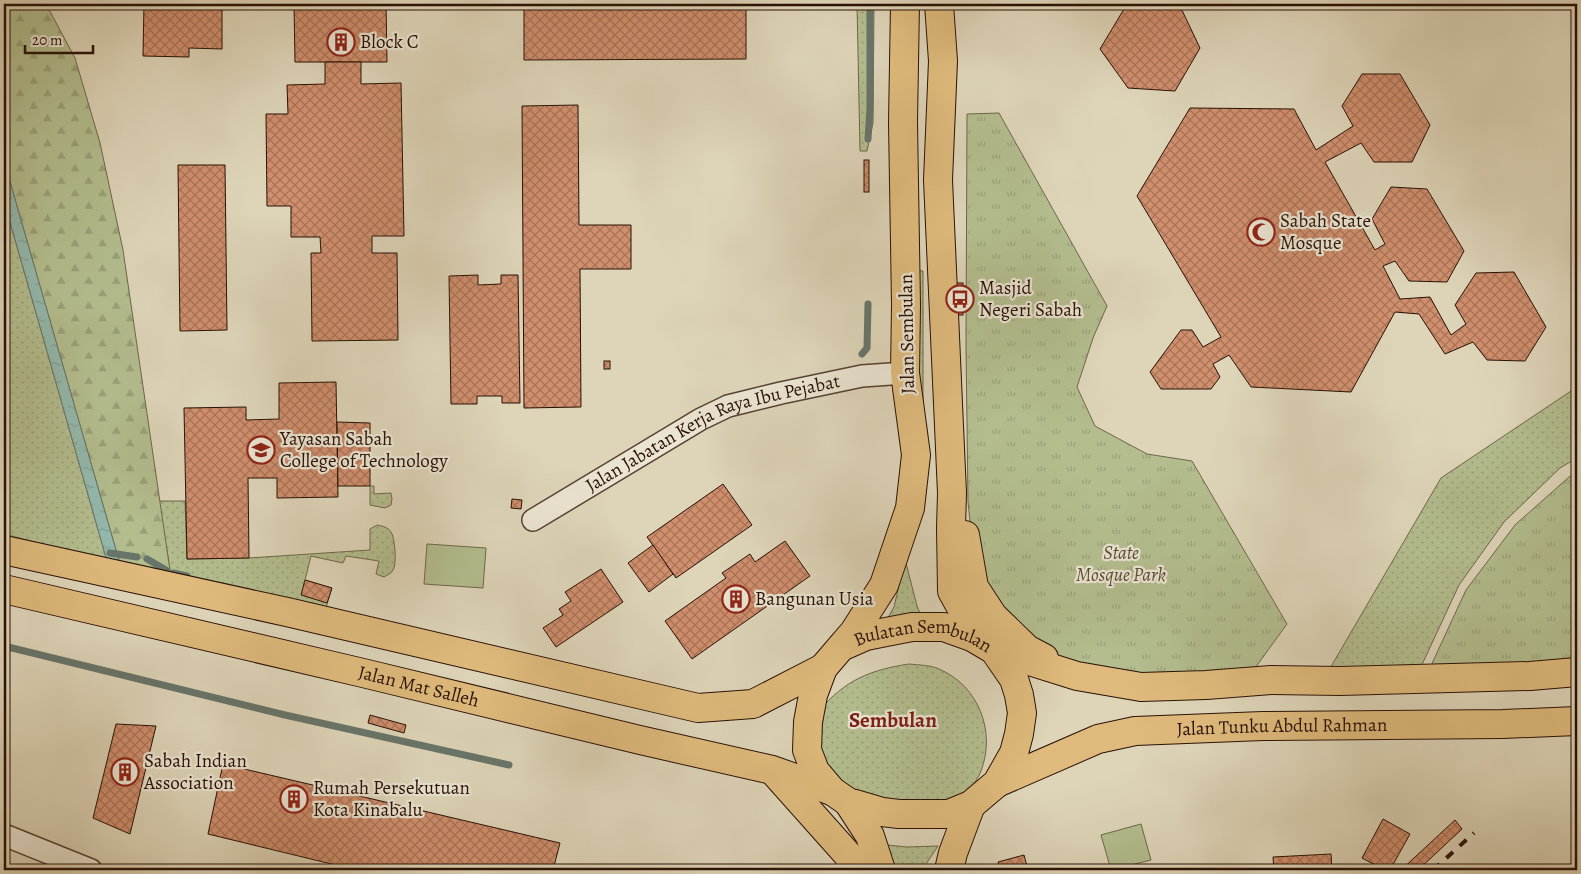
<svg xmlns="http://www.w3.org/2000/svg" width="1581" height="874" font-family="Alegreya,serif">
<defs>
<pattern id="grass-dots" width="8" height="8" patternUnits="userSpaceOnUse" patternTransform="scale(1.25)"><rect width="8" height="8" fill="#b3bd8e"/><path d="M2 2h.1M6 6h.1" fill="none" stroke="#9aa179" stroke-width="1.8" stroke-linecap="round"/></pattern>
<pattern id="forest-firs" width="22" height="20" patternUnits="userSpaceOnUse" patternTransform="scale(1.25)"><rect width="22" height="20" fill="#b3bd8e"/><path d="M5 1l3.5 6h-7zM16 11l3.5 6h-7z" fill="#9aa179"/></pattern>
<pattern id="park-tufts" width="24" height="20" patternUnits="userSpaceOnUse" patternTransform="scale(1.25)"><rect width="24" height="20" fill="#b3bd8e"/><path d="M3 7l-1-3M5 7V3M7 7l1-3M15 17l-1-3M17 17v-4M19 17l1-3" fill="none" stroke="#9aa179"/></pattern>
<pattern id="water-ripples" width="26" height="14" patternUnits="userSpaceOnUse" patternTransform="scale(1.25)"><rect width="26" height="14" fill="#93b9ad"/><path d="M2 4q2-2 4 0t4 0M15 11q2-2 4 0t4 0" fill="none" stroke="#7f9e93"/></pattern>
<pattern id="building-cross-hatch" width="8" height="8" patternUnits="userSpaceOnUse" patternTransform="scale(1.25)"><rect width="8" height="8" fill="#d08f6d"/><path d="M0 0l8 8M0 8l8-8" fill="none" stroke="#a97358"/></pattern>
</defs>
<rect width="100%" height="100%" fill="#ded5b9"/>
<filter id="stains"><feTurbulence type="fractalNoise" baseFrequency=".004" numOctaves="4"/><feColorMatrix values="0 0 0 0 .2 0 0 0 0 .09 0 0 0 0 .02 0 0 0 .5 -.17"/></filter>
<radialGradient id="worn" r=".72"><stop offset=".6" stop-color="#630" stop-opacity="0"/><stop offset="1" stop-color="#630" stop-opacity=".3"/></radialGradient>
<g fill="url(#grass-dots)" stroke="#6e664a">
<path d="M857,4H874L873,123L867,151H860Z"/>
<path d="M4,201L107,561L4,534Z"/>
<path d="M915,270L923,271V406L906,330Z"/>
<path d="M1577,387V458L1560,468L1504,522L1459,585L1419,671L1329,670L1441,478Z"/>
<path d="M370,486H374V494L391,493L392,499L391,505L385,508L370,505Z"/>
<path d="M159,501H185L187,559L249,558L370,550V529L377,525C382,526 388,527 391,532C395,537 397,565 393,570C391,574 387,575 384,577L376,574L379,561L346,556L343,563L311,556L305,580L332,588L325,611L171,577Z"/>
<path d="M905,559L917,606L929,635L879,634L894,607Z"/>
<path d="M909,664C919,665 930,665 939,669C979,686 996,732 981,771C977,781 967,795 957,800C952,802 944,802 938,804C922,807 906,810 889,813L820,771L819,711C845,680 870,670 909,664Z"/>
<path d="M878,844L907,847L938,846L922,870H891Z"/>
</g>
<path fill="url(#forest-firs)" stroke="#6e664a" d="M4,4H46L75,58L100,143L123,250L171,577L120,564L4,161Z"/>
<g fill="url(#park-tufts)" stroke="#6e664a">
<path d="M999,113L1107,306L1093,338L1077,387L1095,426L1147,454L1192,461L1287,624L1242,686L1110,683L1013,640L978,597L968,502L966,345L967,114Z"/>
<path d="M1577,472V662L1429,670L1466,590L1515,525L1569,477Z"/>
</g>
<g fill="#b3bd8e" stroke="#6e664a">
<path d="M427,544L486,548L483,588L424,584Z"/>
<path d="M1141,824L1151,860L1111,870L1101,835Z"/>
</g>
<path fill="url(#water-ripples)" stroke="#68756a" d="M4,161L120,564L107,561L4,201Z"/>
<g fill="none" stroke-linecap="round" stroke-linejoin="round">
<g stroke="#68756a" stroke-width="7">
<path d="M868,139L870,108V4"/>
<path d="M862,354L867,348L868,304"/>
<path d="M110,553L137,557"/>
<path d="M147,559L166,570"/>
<path d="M173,573L187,576"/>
<path d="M4,646L285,715L509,765"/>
</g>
</g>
<g fill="url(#building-cross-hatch)" stroke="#281005">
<path d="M144,4L222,5V49L189,48V57L143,56Z"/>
<path d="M294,4H386L387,62H295Z"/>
<path d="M524,4H746V59L524,60Z"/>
<path d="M1127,4H1179L1200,48L1175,91L1128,88L1100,49Z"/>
<path d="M325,62H361V84L401,83L404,236H372V253H397L398,340L312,341L311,253H321L320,237H291V206H267L266,114H288L287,85L325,84Z"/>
<path d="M1362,74H1400L1430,125L1412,162H1374L1361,143L1325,162L1375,250L1385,244L1372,219L1391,187L1427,189L1464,251L1447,282L1409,281L1395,261L1383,266L1400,299L1430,297L1451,335L1466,324L1455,305L1476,273L1514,272L1546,327L1525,361L1487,360L1473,342L1445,354L1419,314L1395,312L1351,392L1251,387L1229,355L1213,364L1220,377L1211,389H1161L1150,372L1181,330H1192L1203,347L1221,337L1137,196L1190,108L1294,109L1316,150L1353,126L1342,106Z"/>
<path d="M578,105L579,225H631V269H580L581,407L524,408L522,106Z"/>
<rect x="864" y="160" width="5" height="32"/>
<path d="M178,165H225L227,330L180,331Z"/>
<path d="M478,275V285L501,284V275H518L520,403H502V396H477V404H451L449,276Z"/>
<rect x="957" y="283" width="6" height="32"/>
<rect x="604" y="361" width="6" height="8"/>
<path d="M336,382L338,497L277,498V478H248L249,558L187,559L184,408L246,407V420L279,419V383Z"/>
<path d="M337,422L370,423V486H338Z"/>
<path d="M723,484L752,525L676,578L647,537Z"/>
<path d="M512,499L522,500L521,509L511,508Z"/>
<path d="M785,541L810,576L692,659L665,621L726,578L722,573L750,554L755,562Z"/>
<path d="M653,545L673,574L649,592L628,563Z"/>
<path d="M601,569L623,602L556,647L543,628L563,615L559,609L571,601L565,592Z"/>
<path d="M305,580L332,588L327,603L301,595Z"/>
<path d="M370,715L406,725L404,733L368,723Z"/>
<path d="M116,724L156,726L130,834L93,818Z"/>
<path d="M223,764L560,843L553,870H356L208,834Z"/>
<path d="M1383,819L1410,834L1390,870H1385L1362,858Z"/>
<path d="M1455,820L1462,829L1418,870H1401Z"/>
<path d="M1331,854L1332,870H1274L1273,857Z"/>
<path d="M1024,855L1028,870H1000L998,862Z"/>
</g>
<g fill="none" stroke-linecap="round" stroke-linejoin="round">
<g stroke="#564132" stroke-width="24">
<g id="minor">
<path id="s1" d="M533,520L701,419L728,406L781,393L862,376L905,373"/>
<path d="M4,835L91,870"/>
</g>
</g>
<g stroke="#281005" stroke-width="30">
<g id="primary">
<path d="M939,4L943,61L938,180L952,493L951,528L952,591L969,622L988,644"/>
<path d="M965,535L974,587L993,616L1027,649L1044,658"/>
<path d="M4,550L287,612L698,708L753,704L823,668"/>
<path id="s2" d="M4,589L363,673L640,740L772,770L832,791"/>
<path id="s3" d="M841,647L866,636L886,632L912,627H944L972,637L994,650L1014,679L1019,695L1022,713L1019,734L1014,753L997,783L971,805L949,814H899L882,812L848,802L832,791L815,771L807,750L808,722L813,695L823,668L841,647L854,632L884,585L910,508L916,455L905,373L906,305L903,122L905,4"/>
<path d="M994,650L1077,676L1141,687L1206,685L1271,680L1340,681L1530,676L1577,672"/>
<path d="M774,772L848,855L855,870"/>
<path id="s4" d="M997,783L1098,739L1135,731L1263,726L1503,724L1577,721"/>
<path d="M848,802L870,836L881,870"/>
<path d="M949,870L953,853L971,805"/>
</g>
</g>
<use href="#minor" stroke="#eae4d2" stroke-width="21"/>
<use href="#primary" stroke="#dfba7c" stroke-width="28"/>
<g stroke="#281005" stroke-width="4" stroke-dasharray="9 9" stroke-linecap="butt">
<path d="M4,864L16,870"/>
<path d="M1433,870L1474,833"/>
</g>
</g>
<defs>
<g id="building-ring" transform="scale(1.4375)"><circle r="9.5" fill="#eae4d2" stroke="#8f2418" stroke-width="1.5"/><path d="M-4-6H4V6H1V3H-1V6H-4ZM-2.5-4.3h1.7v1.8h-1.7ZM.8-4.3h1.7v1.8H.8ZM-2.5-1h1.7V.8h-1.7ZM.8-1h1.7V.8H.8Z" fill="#8f2418"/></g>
<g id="mosque-ring" transform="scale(1.4375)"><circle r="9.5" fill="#eae4d2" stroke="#8f2418" stroke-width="1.5"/><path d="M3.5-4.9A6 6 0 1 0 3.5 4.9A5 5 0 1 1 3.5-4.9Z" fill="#8f2418"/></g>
<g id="bus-ring" transform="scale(1.4375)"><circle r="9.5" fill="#eae4d2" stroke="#8f2418" stroke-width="1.5"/><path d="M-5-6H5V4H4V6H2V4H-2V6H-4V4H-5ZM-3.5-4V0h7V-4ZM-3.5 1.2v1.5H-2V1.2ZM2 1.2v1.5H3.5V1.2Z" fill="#8f2418"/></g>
<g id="university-ring" transform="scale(1.4375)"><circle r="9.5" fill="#eae4d2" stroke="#8f2418" stroke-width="1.5"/><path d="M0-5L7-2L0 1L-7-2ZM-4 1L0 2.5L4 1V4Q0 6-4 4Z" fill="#8f2418"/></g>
</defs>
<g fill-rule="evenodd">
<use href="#building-ring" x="341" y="42"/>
<use href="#mosque-ring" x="1261" y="232"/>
<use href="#bus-ring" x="960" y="299"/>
<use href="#university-ring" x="261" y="450"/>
<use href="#building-ring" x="736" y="599"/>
<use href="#building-ring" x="125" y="772"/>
<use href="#building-ring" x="294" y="799"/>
</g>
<g text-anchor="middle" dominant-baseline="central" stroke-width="4.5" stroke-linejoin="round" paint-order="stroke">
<g font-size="19" fill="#281005" stroke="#eae4d2" text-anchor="start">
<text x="360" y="42">Block C</text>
<text x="1280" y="221">Sabah State<tspan x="1280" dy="22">Mosque</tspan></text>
<text x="979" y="288">Masjid<tspan x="979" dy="22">Negeri Sabah</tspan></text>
<text x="280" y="439">Yayasan Sabah<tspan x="280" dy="22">College of Technology</tspan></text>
<text x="755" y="599">Bangunan Usia</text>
<text x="144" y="761">Sabah Indian<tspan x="144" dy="22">Association</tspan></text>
<text x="313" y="788">Rumah Persekutuan<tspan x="313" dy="22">Kota Kinabalu</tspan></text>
</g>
<g font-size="19" fill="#281005" stroke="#eae4d2">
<text transform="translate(907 334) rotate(-91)">Jalan Sembulan</text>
<text stroke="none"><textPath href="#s1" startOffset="202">Jalan Jabatan Kerja Raya Ibu Pejabat</textPath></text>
<text stroke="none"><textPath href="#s3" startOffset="86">Bulatan Sembulan</textPath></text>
<text stroke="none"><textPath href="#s2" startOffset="426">Jalan Mat Salleh</textPath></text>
<text stroke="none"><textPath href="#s4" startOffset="295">Jalan Tunku Abdul Rahman</textPath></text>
</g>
<g font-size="19" font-style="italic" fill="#594d35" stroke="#eae4d2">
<text x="1121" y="553">State<tspan x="1121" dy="22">Mosque Park</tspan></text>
</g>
<g font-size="21" font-weight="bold" fill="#7a1f14" stroke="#eae4d2">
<text x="893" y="720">Sembulan</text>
</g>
</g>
<rect width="1581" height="874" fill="none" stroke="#ded5b9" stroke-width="20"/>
<rect x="5" y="5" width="1571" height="864" fill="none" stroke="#281005" stroke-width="2.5"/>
<rect x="10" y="10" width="1561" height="854" fill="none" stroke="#281005"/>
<path d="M25 45v8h68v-8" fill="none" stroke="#281005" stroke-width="2.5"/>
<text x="32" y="45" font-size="15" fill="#281005" stroke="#eae4d2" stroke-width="4" paint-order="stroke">20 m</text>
<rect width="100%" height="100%" filter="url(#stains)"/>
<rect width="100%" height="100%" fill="url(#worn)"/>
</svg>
